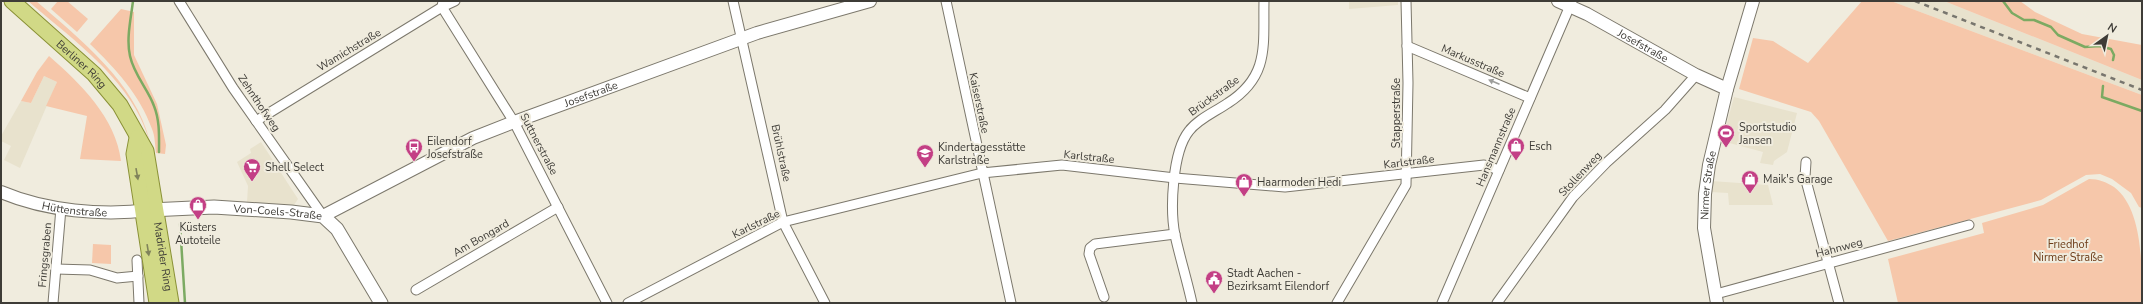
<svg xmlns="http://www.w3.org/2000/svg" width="2143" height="304" font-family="'Nunito Sans',sans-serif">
<rect width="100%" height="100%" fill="#f0ecde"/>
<g fill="#e8e2cd">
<path d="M1349,1H1398V5L1349,9Z"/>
<path d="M1891,1H1944L2142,80V95Z"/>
<path d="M44,76L57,82L20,168L4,160L11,146L1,141V136L21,101L31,103Z"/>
<path d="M1734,97L1797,113L1787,152L1774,161L1773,165L1760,163L1763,152L1722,141Z"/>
<path d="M261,142L298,199L294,205L247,202L248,186L237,162L251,153L250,149Z"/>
<path d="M1711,181L1768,185L1773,205H1729L1728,193L1710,192Z"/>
</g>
<g fill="#f6c7aa">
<path d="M28,1H36C81,40 135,82 150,142C147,134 144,125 140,117C117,70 66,34 28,1Z"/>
<path d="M58,1H67L88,19L77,32L51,9Z"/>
<path d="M1862,1H1891L2142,95V208L2139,207L2131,193L2112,179L2100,174L2086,175L2041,200L1888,241L1819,121L1811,112L1739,89L1753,38L1773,41L1808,63Z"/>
<path d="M1944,1H2020L2035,12L2082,34L2142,45V80Z"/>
<path d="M121,9L134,12V55L157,104L166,145L165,154L156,153C155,145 155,136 152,129C140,95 115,68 90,44Z"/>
<path d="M49,56C80,83 116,118 121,161L80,159L87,116L46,106L57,82L44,76L31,103L21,101L37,72Z"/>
<path d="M2089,179C2099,179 2106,182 2114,187C2143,209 2142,266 2142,303H1898L1888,259L1984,233L1982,223L2043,205Z"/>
<path d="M93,244L111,245V264L92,263Z"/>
</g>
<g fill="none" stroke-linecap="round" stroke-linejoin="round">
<g stroke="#7caa62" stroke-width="2.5">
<path d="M133,1C131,18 126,39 130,56C134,75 148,89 154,106C160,121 159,137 159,152"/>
<path d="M2003,1L2012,13L2024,20H2034L2051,27L2058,35L2085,47L2099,46L2111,49L2114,55L2113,60"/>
<path d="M2103,86L2102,97L2142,111"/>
<path d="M180,224L185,303"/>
</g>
<g stroke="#7c786c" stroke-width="11">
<g id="minor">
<path d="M179,1L233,88L323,216"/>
<path d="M443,1L442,7L514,122L607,303"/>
<path d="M733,1L783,222L825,303"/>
<path d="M946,1L1011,303"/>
<path d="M1407,46L1530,98"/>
<path d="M256,121L442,7L455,1"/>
<path d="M1806,162L1805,177L1839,303"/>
<path d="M137,260L139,303"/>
<path d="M56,269L90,270L117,278L138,276"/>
<path d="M416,290L558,207"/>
<path d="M1716,294L1969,225"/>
<path d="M1104,297L1089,254L1090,248L1095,244L1175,234"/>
<path d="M53,303L61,208"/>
<path d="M628,303L783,222L982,173L1062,165L1175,178L1285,187L1484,165L1499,170"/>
<path d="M1192,303C1187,280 1180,258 1175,235C1170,210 1172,152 1189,131C1198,119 1215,112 1228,103C1270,76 1263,45 1264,1"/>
<path d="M1337,303L1406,185L1408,83L1406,1"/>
<path d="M1442,303L1572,1"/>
<path d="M1497,303L1573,197L1606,163L1665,110L1696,75"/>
</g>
</g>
<g stroke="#7c786c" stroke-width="14">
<g id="tertiary">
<path id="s1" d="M1558,1L1587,14L1696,75L1727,89"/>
<path id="s2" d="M1,192C46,211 102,216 150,210"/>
<path id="s3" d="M323,216L473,138L514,122L757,33L870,1"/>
<path id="s4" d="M1717,303L1704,228L1705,194L1709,165L1727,89L1753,1"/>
</g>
</g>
<g stroke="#7c786c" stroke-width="15">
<g id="secondary">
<path id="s5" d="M150,210L214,207L291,212L323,216L337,229L381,303"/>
</g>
</g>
<g stroke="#8a9136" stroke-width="17">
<g id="primary">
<path id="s6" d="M12,1L94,74L120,105L146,151L171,303"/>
<path d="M137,138L134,154L157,303"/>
</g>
</g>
<use href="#minor" stroke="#fff" stroke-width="9"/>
<use href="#tertiary" stroke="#fff" stroke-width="12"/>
<use href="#secondary" stroke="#fff" stroke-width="13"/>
<use href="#primary" stroke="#d1d986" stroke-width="15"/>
<path stroke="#78766e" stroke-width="2.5" stroke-dasharray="5 5" stroke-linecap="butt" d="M1915,1L2142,90"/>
</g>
<defs><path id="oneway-solid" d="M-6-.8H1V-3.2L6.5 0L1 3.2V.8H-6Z"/></defs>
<use fill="#9e9e9b" href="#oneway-solid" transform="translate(1494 82) rotate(-157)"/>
<g fill="#80835b">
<use href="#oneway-solid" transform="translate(137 174) rotate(80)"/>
<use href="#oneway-solid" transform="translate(148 250) rotate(81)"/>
</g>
<defs>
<g id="stadium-pin" transform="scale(0.9)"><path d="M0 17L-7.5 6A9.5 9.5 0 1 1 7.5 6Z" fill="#c33f85" stroke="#f0ecde"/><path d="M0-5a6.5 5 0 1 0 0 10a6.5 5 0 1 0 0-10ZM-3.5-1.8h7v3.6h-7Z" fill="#fff"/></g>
<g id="shop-pin" transform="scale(0.9)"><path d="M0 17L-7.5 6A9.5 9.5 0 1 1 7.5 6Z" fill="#c33f85" stroke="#f0ecde"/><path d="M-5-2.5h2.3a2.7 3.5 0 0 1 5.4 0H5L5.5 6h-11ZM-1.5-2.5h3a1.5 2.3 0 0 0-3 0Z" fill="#fff"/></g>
<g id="bus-pin" transform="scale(0.9)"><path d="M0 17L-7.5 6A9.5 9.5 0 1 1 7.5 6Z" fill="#c33f85" stroke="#f0ecde"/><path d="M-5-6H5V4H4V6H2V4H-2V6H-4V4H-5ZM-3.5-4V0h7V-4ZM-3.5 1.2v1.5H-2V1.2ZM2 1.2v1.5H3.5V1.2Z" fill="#fff"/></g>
<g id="school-pin" transform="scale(0.9)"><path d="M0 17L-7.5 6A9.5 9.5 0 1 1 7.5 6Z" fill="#c33f85" stroke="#f0ecde"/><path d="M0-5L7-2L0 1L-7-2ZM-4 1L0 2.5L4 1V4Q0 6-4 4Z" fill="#fff"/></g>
<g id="supermarket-pin" transform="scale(0.9)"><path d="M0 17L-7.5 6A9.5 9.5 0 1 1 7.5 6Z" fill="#c33f85" stroke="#f0ecde"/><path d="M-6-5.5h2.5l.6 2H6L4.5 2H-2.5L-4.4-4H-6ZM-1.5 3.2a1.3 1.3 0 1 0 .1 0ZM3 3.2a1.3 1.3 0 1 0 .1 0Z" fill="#fff"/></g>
<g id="civic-pin" transform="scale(0.9)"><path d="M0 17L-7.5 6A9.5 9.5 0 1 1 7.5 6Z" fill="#c33f85" stroke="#f0ecde"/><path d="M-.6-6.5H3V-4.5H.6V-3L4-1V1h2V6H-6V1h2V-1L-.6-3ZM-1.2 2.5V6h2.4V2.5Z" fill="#fff"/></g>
</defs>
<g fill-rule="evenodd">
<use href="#stadium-pin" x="1726" y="133"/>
<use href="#shop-pin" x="1516" y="146"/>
<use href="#bus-pin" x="414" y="147"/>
<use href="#school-pin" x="925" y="153"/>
<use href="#supermarket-pin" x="252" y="167"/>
<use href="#shop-pin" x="1750" y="179"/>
<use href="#shop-pin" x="1244" y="182"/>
<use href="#shop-pin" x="198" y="205"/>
<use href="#civic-pin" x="1214" y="279"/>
</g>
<g text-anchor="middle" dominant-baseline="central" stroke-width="4" stroke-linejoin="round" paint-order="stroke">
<g font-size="11" fill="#3e3c37" stroke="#f0ecde">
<text stroke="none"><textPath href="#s1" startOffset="96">Josefstraße</textPath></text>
<text transform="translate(349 50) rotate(-31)">Wamichstraße</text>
<text transform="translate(1473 61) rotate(23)">Markusstraße</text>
<text stroke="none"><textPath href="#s6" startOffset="94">Berliner Ring</textPath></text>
<text stroke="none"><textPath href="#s3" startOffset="295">Josefstraße</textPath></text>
<text transform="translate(1214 96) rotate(-36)">Brückstraße</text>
<text transform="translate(259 103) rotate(56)">Zehnthofweg</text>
<text transform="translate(979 103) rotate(78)">Kaiserstraße</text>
<text transform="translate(1396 113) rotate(-90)">Stapperstraße</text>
<text transform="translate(539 144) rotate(62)">Suttnerstraße</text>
<text transform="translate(1496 147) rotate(-67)">Hansmannstraße</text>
<text transform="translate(781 153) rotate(78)">Brühlstraße</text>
<text transform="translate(1089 157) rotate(6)">Karlstraße</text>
<text transform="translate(1409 162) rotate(-7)">Karlstraße</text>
<text transform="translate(1580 174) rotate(-47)">Stollenweg</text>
<text stroke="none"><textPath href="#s4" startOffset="119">Nirmer Straße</textPath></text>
<text stroke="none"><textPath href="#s2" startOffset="76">Hüttenstraße</textPath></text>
<text stroke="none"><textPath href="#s5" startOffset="128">Von-Coels-Straße</textPath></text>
<text transform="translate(756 224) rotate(-26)">Karlstraße</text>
<text transform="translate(481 238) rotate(-30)">Am Bongard</text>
<text transform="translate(1839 248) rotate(-15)">Hahnweg</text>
<text transform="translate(45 255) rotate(-85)">Fringsgraben</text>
<text stroke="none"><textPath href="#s6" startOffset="310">Madrider Ring</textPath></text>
</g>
<g font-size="11" fill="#3e3c37" stroke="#f0ecde" text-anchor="start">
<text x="1739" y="127">Sportstudio<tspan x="1739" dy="13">Jansen</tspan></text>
<text x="427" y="141">Eilendorf<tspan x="427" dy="13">Josefstraße</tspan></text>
<text x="1529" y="146">Esch</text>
<text x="938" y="147">Kindertagesstätte<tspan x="938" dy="13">Karlstraße</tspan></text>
<text x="265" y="167">Shell Select</text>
<text x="1763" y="179">Maik's Garage</text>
<text x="1257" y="182">Haarmoden Hedi</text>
<text x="198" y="227" text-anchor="middle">Küsters<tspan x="198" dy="13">Autoteile</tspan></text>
<text x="1227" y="273">Stadt Aachen -<tspan x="1227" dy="13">Bezirksamt Eilendorf</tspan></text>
</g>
<g font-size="11" fill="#6d3c18" stroke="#f0ecde">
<text x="2068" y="244">Friedhof<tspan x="2068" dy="13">Nirmer Straße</tspan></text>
</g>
</g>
<rect width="2143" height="304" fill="none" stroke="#3e3c37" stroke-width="4"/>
<g transform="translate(2107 36) rotate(33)" stroke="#f0ecde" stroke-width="3" paint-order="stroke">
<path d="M0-3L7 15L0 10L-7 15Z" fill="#3e3c37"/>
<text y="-6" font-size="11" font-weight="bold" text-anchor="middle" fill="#3e3c37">N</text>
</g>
</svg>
